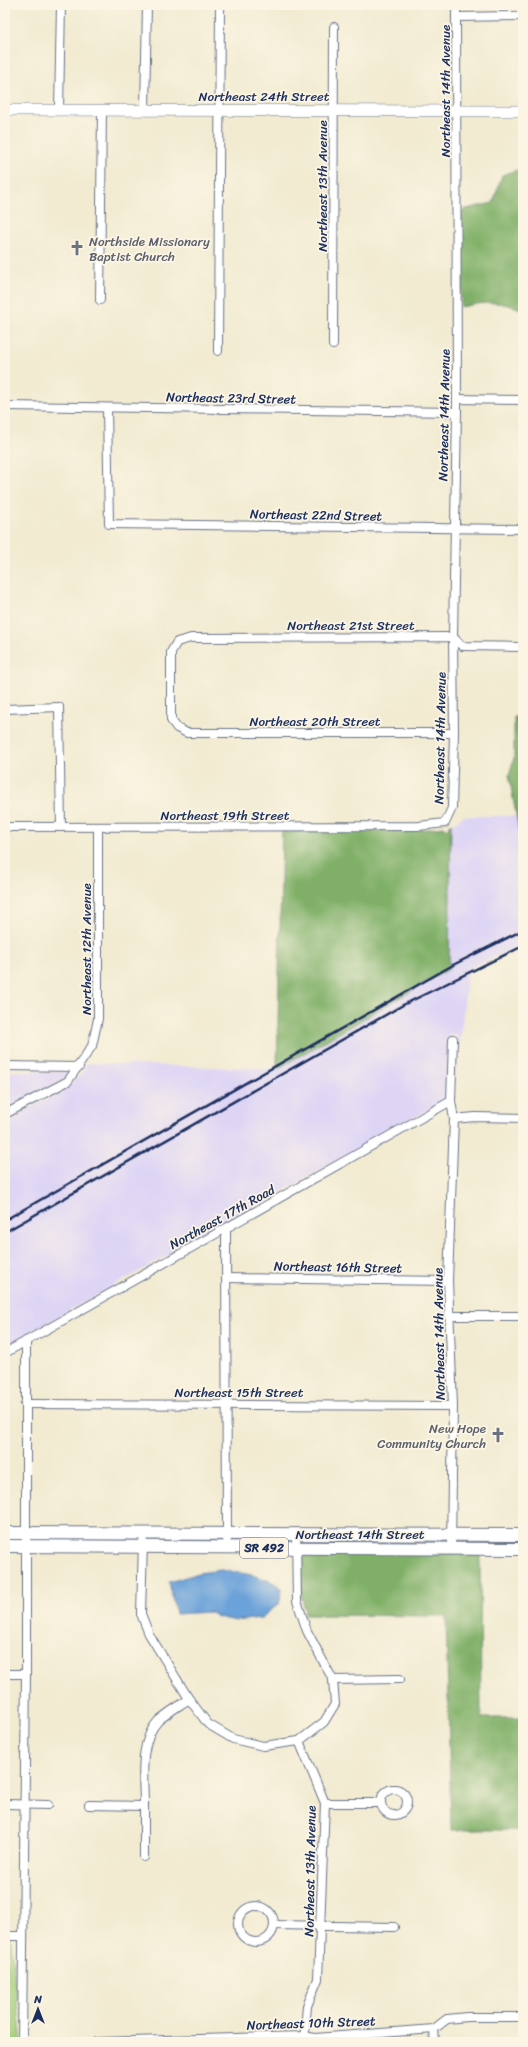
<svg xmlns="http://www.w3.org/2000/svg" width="528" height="2047" font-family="Sriracha,sans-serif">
<rect width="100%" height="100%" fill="#fcf5e5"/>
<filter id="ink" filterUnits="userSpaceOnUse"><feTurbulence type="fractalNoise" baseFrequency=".025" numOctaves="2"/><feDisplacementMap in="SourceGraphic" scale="8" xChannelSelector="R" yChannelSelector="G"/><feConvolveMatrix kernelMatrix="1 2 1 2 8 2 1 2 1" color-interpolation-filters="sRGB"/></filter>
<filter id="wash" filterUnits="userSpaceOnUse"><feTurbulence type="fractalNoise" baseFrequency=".012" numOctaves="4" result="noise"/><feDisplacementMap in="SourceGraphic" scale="16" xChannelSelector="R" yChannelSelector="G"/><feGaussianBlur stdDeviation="0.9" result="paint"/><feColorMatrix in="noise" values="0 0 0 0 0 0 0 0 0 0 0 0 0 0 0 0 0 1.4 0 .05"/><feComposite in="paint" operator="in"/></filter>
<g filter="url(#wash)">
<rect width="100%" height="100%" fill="#f2ebd2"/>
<g fill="#ded5f5">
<path d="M464,816H517L523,854V945L468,969L456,1080L457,1034H449L447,1099L22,1337L5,1348V1119L53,1096L71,1084L83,1072L86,1063L277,1069L449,969L451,824Z"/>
<path d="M5,1071L70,1072L65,1077L49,1088L5,1109Z"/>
</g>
<path fill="#a0cc78" stroke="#5e7e6b" d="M5,1936H10L22,2042H5Z"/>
<g fill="#80b068" stroke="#4e7063">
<path d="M523,168V310C499,300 486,302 461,307V212L466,209L493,203L502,175Z"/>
<path d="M514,717H523V854L509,775L514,758Z"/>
<path d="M449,824H451L449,969L277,1069L282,831L419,830L444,827L446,829L449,827Z"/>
<path d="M301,1552L480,1553L481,1718H523V1830H451L446,1616L306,1615L301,1595Z"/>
</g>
<path fill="#6ba2d9" stroke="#43689c" d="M221,1570C240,1573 268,1575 282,1589L279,1604L261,1618L236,1621L218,1617L209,1612L176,1614L169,1582L199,1573Z"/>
</g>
<g filter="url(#ink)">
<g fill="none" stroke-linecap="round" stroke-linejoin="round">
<g stroke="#667187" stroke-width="10">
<g id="street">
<path d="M456,17L523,16"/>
<path d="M59,109L61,5"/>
<path d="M145,110L147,5"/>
<path d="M100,300L102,110"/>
<path d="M333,345L334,27"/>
<path d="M218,351L220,5"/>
<path d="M457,399L523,400"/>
<path d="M5,406L457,412"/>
<path d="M107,408L109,524L523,529"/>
<path d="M5,709L59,707L61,827"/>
<path d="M454,733H187L177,728L171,720V652L177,642L191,638L453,637L462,646L523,647"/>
<path d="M5,827L419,826L445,823L452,808L454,733L453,637L457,412L456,5"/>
<path d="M453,1039L451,1101L454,1119L475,1117L523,1118"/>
<path d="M5,1066L79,1067"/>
<path d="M5,1114L68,1081L92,1046L98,1019V827"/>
<path d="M226,1229L227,1539"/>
<path d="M226,1278L448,1281"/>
<path d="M450,1316H523"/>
<path d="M5,1353L451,1101"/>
<path d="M25,1404L453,1406"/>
<path d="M296,1534L297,1601L307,1631L333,1680L335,1704L324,1722L299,1741L325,1803L318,1979L307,2006L304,2042"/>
<path d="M143,1542L141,1614L149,1634L189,1699L208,1724L233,1739L263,1746L299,1741"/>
<path d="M451,1548L453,1406L448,1281L454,1119"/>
<path d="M5,1674H26"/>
<path d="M333,1680L400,1679"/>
<circle cx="394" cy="1802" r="13"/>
<path d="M325,1803H381"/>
<path d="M5,1804L48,1805"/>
<path d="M89,1805L144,1806V1857"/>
<path d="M144,1806C144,1779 138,1743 158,1721C167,1713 179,1706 189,1699"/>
<circle cx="256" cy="1924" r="18"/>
<path d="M274,1925L394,1927"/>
<path d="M5,1936H22"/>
<path d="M434,2029L435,2042"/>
<path d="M22,2042L26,1674V1341"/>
<path d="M97,2042L304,2036L315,2038L434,2029L447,2019L467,2017H523"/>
</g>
</g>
<g stroke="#667187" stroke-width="12">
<path id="secondary" d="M5,110L523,111"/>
</g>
<g stroke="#667187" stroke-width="14">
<g id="primary">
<path d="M5,1533L523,1535"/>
<path d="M5,1546L523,1549"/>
</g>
</g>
<use href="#street" stroke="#fff" stroke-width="8"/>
<use href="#secondary" stroke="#fff" stroke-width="11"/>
<use href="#primary" stroke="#fff" stroke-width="12"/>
<g stroke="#1b2f5e" stroke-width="2.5">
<path d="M5,1220L453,965L523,930"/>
<path d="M5,1232L403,1005L523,946"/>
</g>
</g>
</g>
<defs>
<g id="church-bare" transform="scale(1.2)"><path d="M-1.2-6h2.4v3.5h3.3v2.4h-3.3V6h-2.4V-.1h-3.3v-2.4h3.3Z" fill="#6b7280" stroke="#fcf5e5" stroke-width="2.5" paint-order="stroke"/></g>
</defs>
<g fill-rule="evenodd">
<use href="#church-bare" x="77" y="248"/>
<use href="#church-bare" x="498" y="1435"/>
</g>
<g text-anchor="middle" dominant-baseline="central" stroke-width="3.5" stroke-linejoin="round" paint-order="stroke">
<rect fill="#fcf5e5" stroke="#5e6a86" stroke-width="1" x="240" y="1538" width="48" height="20" rx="3"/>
<g font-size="12" font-weight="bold" fill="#1b2f5e">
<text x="264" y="1548">SR 492</text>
</g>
<g font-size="13" fill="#1b2f5e" stroke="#fcf5e5">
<text transform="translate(445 91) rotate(-90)">Northeast 14th Avenue</text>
<text x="264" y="96">Northeast 24th Street</text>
<text transform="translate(322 186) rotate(-90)">Northeast 13th Avenue</text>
<text transform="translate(231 398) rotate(1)">Northeast 23rd Street</text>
<text transform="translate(444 415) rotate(-89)">Northeast 14th Avenue</text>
<text transform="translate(316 515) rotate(1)">Northeast 22nd Street</text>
<text x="351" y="625">Northeast 21st Street</text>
<text x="315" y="721">Northeast 20th Street</text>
<text transform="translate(440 738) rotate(-89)">Northeast 14th Avenue</text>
<text x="225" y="815">Northeast 19th Street</text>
<text transform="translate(86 949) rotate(-90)">Northeast 12th Avenue</text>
<text transform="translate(222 1217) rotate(-29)">Northeast 17th Road</text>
<text transform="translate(338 1267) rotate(1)">Northeast 16th Street</text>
<text transform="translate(439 1334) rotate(-91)">Northeast 14th Avenue</text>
<text x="239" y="1392">Northeast 15th Street</text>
<text x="360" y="1534">Northeast 14th Street</text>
<text transform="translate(310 1871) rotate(-89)">Northeast 13th Avenue</text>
<text transform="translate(311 2023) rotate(-2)">Northeast 10th Street</text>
</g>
<g font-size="13" fill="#5b616d" stroke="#fcf5e5" text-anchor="start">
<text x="89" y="241">Northside Missionary<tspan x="89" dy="15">Baptist Church</tspan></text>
<text x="486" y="1428" text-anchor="end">New Hope<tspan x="486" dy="15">Community Church</tspan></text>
</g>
</g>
<rect width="528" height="2047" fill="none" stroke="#fcf5e5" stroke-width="20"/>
<g transform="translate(38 2009)" stroke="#fcf5e5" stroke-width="3" paint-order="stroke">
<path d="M0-3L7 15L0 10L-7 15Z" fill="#1b2f5e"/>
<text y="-6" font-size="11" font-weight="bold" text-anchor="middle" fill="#1b2f5e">N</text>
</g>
</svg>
